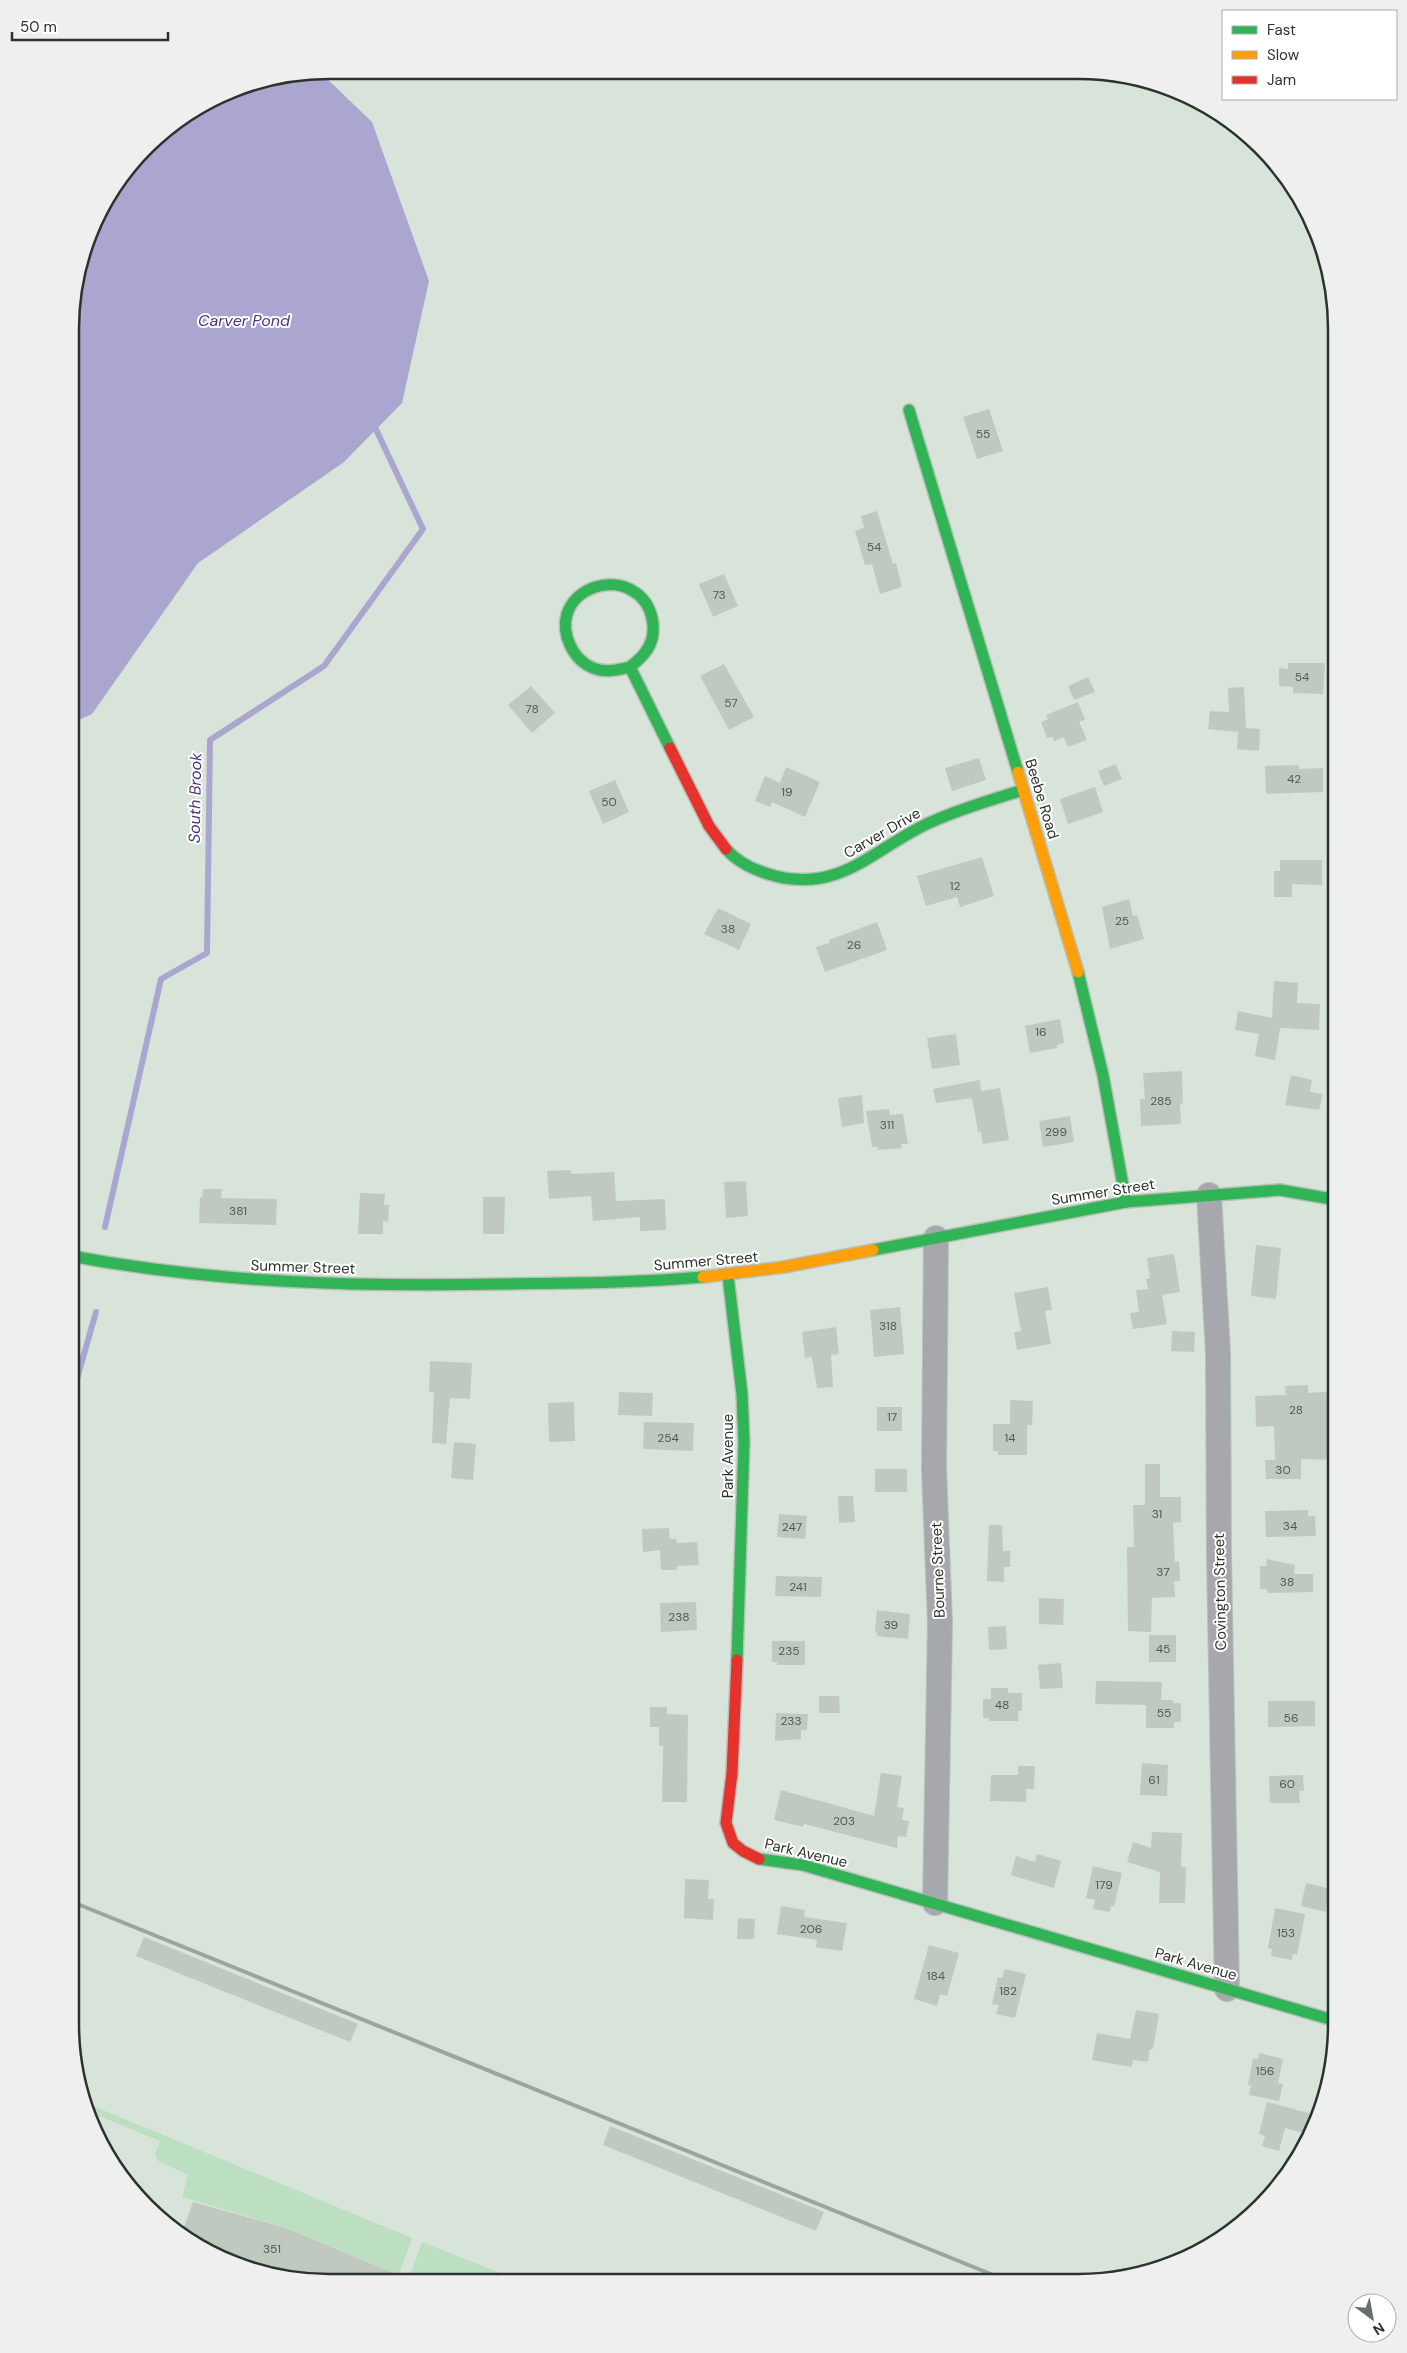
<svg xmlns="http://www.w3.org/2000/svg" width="1407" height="2353" font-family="'DM Sans',sans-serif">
<rect width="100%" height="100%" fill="#d8e4d9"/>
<g fill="#bcdfc1">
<path d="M86,2103L412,2238L399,2275L287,2228L182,2197L188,2175L158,2161L155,2154L160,2141L87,2111Z"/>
<path d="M422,2242L520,2281H417L409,2279Z"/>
</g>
<path fill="#aba6d0" d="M320,72L372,122L429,281L402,403L344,462L198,563L92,714L72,723V295L97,214L158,134L230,90Z"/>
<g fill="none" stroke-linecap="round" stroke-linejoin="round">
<g stroke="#aba6d0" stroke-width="6">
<path d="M105,1227L161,979L207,953L210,740L324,666L423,529L373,423"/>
<path d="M71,1400L96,1312"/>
</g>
</g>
<g fill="#bfc9c0">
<path d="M989,409L1003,451L977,459L963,417Z"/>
<path d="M877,511L893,564L896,563L902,587L880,594L872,564L865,565L855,531L864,528L861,516Z"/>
<path d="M724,574L738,606L713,617L699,584Z"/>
<path d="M1288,663H1325L1323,694L1293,693V687L1279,686V668L1288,669Z"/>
<path d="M724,664L754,717L729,730L700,676Z"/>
<path d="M1088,677L1095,692L1074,700L1068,686Z"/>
<path d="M531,686L555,713L532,733L508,705Z"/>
<path d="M1244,687L1246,728L1260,729L1259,751L1237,749L1238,732L1208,729L1210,711L1229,712L1228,688Z"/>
<path d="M1078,702L1085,720L1079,722L1087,740L1068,747L1064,737L1054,741L1052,737L1047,738L1041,722L1048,719L1046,715Z"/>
<path d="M979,758L986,780L952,791L945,768Z"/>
<path d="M1116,764L1122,779L1104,786L1098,771Z"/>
<path d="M1299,765V769L1323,768V792L1266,794L1265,766Z"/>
<path d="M786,767L820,782L805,817L772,802L770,807L755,801L765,776L780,783Z"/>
<path d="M615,780L629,812L603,824L589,791Z"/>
<path d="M1095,787L1103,812L1068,824L1060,799Z"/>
<path d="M982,857L994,896L960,907L957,897L926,906L917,876Z"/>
<path d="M1280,860H1322V885L1292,884V897H1274V871H1280Z"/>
<path d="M1129,899L1133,916L1137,915L1144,939L1110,949L1102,907Z"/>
<path d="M718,908L751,924L739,950L704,934Z"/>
<path d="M877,922L887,950L825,972L816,947L830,943L829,940Z"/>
<path d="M1274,981L1298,983L1297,1003L1320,1004L1319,1030L1280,1028L1275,1060L1255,1056L1259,1034L1235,1030L1238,1011L1272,1018Z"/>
<path d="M1060,1019L1064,1043L1057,1045V1048L1030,1053L1025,1026Z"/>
<path d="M956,1034L960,1065L932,1069L927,1038Z"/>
<path d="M1182,1071L1183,1104L1180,1103L1181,1124L1141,1126L1140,1099H1145L1143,1073Z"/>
<path d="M1291,1075L1312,1080L1310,1092L1323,1094L1319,1110L1285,1105Z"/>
<path d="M980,1080L981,1091L1000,1088L1009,1140L983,1144L981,1131L978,1132L972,1098L936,1103L933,1089Z"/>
<path d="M862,1095L864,1123L842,1127L838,1098Z"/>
<path d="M889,1109L890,1115L903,1114L908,1144H901L902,1148L878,1150V1147H872L866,1111Z"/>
<path d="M1070,1116L1074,1142L1043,1147L1039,1121Z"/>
<path d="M571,1170V1174L614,1172L616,1201L665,1199L666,1230L640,1231V1217L593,1221L591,1196L549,1199L547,1171Z"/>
<path d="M746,1181L748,1216L726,1218L724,1182Z"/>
<path d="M203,1189H222L221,1198L277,1199L276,1225L199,1223L200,1197L202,1198Z"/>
<path d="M360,1193L385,1194L384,1205H389L388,1222L383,1221V1234H358Z"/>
<path d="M483,1197H505L504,1234H483Z"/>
<path d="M1256,1245L1281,1248L1276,1299L1251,1296Z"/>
<path d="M1174,1254L1180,1292L1162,1295L1167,1324L1133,1329L1130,1313L1139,1312L1136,1290L1148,1289L1146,1279L1150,1278L1147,1258Z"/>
<path d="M1048,1287L1052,1310L1045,1311L1051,1344L1017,1350L1014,1332L1021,1331L1014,1293Z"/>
<path d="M900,1307L904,1354L874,1357L870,1310Z"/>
<path d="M836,1327L839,1354L831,1355L833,1387L817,1388L812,1357L805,1358L802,1332Z"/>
<path d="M1172,1331L1195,1332L1194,1352L1171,1351Z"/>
<path d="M430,1361L472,1363L470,1399L450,1398L446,1444L432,1443L434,1392H429Z"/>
<path d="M1308,1385V1393L1337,1391V1460L1301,1459V1479H1266L1265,1460H1275L1274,1426L1256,1427L1255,1396L1286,1395L1285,1386Z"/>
<path d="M619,1392L653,1393L652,1416L618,1415Z"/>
<path d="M1010,1400L1033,1401L1032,1425H1027V1455H998V1451H993V1424H1010Z"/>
<path d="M574,1402L575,1441L549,1442L548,1403Z"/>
<rect x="877" y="1407" width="25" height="24"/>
<path d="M644,1422L694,1423L693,1451L643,1449Z"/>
<path d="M454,1442L476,1444L473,1480L451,1478Z"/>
<path d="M1145,1464H1160V1497H1181V1522L1173,1523L1175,1562L1179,1561L1180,1581H1174L1175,1597L1152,1598L1151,1632L1128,1631L1127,1547H1134L1133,1505H1145Z"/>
<rect x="875" y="1469" width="32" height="23"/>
<path d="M838,1496H853L855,1522L839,1523Z"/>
<path d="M1308,1510V1516H1315L1316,1536L1266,1537L1265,1511Z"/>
<path d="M779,1514L807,1516L805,1539L777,1537Z"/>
<path d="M989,1525H1002L1003,1551H1010V1567H1004V1582L987,1581Z"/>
<path d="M669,1528L670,1539H676L677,1543L697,1542L699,1565L677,1566V1570H661L660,1550L643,1552L642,1529Z"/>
<path d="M1266,1559L1295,1565L1294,1574H1313V1592L1267,1593V1589H1260V1566H1267Z"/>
<path d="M776,1576L822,1577L821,1597L775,1596Z"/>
<path d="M1039,1598L1064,1599L1063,1625L1039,1624Z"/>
<path d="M696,1602L697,1630L661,1632L660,1603Z"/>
<path d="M877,1610L910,1614L908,1639L877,1636V1633L875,1632Z"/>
<path d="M1006,1626L1007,1649L989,1650L988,1627Z"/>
<rect x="1149" y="1635" width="27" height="27"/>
<path d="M772,1641H805V1665H777V1662H772Z"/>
<path d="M1061,1663L1063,1688L1040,1689L1038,1665Z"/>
<path d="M1096,1681L1162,1682L1161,1700H1173V1703H1181V1722H1174V1728H1146V1705L1095,1704Z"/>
<path d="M991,1688H1008V1693H1022V1711H1018V1721H989V1718H983V1699H991Z"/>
<path d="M819,1696H839L840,1713H819Z"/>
<path d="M1268,1701H1315V1726L1268,1727Z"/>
<path d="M650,1707H667V1714L688,1715L687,1802H662L663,1746H659V1727H650Z"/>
<path d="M776,1713L808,1714L807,1730H801V1739L775,1741Z"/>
<path d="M1142,1763L1168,1765L1167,1796L1140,1795Z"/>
<path d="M1018,1766H1035L1034,1789H1026V1802L990,1801L991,1775H1018Z"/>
<path d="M881,1773L902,1776L897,1807L904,1808L902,1820L909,1821L906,1837L898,1836L897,1848L804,1824L803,1827L774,1820L781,1790L874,1816Z"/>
<path d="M1303,1775L1304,1791H1299L1300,1803H1270L1269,1776Z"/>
<path d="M1152,1832L1182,1833L1181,1867H1186L1185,1903H1159L1160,1872L1127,1862L1133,1842L1151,1848Z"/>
<path d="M1037,1854L1061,1861L1054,1888L1011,1875L1016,1856L1035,1862Z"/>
<path d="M1093,1866L1122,1873L1114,1906H1111L1110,1912L1093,1909L1095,1900L1086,1898Z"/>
<path d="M685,1879L709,1880L708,1899H714L713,1920L684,1918Z"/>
<path d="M1306,1883L1331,1889L1326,1912L1301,1906Z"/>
<path d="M781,1906L805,1910L804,1917L847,1923L842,1951L816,1947L817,1940L777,1934Z"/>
<path d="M1275,1908L1305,1914L1297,1955L1293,1954L1292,1960L1271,1956L1272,1949L1268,1948Z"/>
<path d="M738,1918L755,1919L754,1939H737Z"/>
<path d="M144,1937L358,2024L350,2042L136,1956Z"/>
<path d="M929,1945L959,1953L947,1996L940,1994L937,2006L914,1999Z"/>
<path d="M1005,1969L1026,1974L1015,2018L996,2014L999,2005L992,2004L998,1977L1002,1978Z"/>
<path d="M1136,2010L1159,2014L1153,2049H1150L1148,2062L1133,2060L1132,2067L1092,2060L1097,2033L1130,2039Z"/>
<path d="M1259,2053L1283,2059L1278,2083L1283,2084L1279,2101L1249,2095L1251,2085H1248L1253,2058L1258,2059Z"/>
<path d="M1267,2102L1313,2114L1307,2134L1285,2128L1279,2151L1262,2146L1265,2136L1259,2134Z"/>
<path d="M610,2126L824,2212L816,2231L603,2145Z"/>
<path d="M193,2202L286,2228L413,2281H295L229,2263L181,2235Z"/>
</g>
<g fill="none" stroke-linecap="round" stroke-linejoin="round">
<g stroke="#b6c0b7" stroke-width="26">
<g id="street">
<path d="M1209,1195L1218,1353L1219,1558L1227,1989"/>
<path d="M935,1903L940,1623L934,1469L936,1238"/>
</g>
</g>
<g stroke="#b6c0b7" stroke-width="14">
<g id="fast">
<path d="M909,410L1018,772"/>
<path d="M630,667C618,670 605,673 593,668C573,660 561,634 567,614C576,587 611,577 633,591C654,603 660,635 644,654C640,659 635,663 630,667L670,748"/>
<path d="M726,849C739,864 756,871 775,876C841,893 876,847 929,823C959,809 991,800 1023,790"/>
<path d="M1078,972L1103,1075L1126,1202"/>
<path d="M873,1250L1126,1202L1280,1190L1337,1200"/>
<path d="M71,1256C214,1283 357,1287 502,1284C569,1283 636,1283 703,1277"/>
<path d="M728,1276L742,1394L744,1442L737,1660"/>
<path d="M759,1859L803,1865L1336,2021"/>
</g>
</g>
<g stroke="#b6c0b7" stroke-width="14">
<g id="slow">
<path d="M1018,772L1078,972"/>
<path d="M703,1277L784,1267L873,1250"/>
</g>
</g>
<g stroke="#b6c0b7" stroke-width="14">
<g id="jam">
<path d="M670,748L709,826L726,849"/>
<path d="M737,1660L732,1773L726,1823L733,1843L743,1851L759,1859"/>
</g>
</g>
<use href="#street" stroke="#a6a8ad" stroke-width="24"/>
<use href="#fast" stroke="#30b455" stroke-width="11"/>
<use href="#slow" stroke="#ff9f0a" stroke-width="11"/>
<use href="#jam" stroke="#e5322d" stroke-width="11"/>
<path stroke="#9ea3a2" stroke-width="4" d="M70,1901L1013,2283"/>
</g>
<g text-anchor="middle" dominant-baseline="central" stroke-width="4" stroke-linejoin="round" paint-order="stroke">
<g font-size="12" fill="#505851">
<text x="983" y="434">55</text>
<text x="874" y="547">54</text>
<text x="719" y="595">73</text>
<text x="1302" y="677">54</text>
<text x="731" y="703">57</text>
<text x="532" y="709">78</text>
<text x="1294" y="779">42</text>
<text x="787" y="792">19</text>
<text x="609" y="802">50</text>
<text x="955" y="886">12</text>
<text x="1122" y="921">25</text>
<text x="728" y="929">38</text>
<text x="854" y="945">26</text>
<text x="1041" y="1032">16</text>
<text x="1161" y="1101">285</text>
<text x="887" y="1125">311</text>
<text x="1056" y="1132">299</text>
<text x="238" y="1211">381</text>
<text x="888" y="1326">318</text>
<text x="1296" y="1410">28</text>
<text x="892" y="1417">17</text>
<text x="668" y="1438">254</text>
<text x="1010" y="1438">14</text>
<text x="1283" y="1470">30</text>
<text x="1157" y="1514">31</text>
<text x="1290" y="1526">34</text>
<text x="792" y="1527">247</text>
<text x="1163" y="1572">37</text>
<text x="1287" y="1582">38</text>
<text x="798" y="1587">241</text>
<text x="679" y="1617">238</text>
<text x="891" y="1625">39</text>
<text x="1163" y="1649">45</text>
<text x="789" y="1651">235</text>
<text x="1002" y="1705">48</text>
<text x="1164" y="1713">55</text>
<text x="1291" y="1718">56</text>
<text x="791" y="1721">233</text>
<text x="1154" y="1780">61</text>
<text x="1287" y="1784">60</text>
<text x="844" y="1821">203</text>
<text x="1104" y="1885">179</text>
<text x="811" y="1929">206</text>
<text x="1286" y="1933">153</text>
<text x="936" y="1976">184</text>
<text x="1008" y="1991">182</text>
<text x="1265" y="2071">156</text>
<text x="272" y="2249">351</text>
</g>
<g font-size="15" fill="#2b332c" stroke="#fff">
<text transform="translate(1042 799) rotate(73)">Beebe Road</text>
<text transform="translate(882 833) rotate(-30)">Carver Drive</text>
<text transform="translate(1103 1192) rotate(-9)">Summer Street</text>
<text transform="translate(706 1261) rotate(-5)">Summer Street</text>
<text transform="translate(303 1267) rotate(2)">Summer Street</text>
<text transform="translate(728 1456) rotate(-90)">Park Avenue</text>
<text transform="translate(938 1570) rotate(-92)">Bourne Street</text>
<text transform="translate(1220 1592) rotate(-91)">Covington Street</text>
<text transform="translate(806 1853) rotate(13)">Park Avenue</text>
<text transform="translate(1196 1964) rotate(16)">Park Avenue</text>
</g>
<g font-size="16" font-style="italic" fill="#4a3381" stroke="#fff">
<text x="244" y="320">Carver Pond</text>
<text transform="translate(195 798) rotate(-89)">South Brook</text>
</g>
</g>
<path d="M0 0H1407V2353H0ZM329 79H1078A250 250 0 0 1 1328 329V2024A250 250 0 0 1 1078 2274H329A250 250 0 0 1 79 2024V329A250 250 0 0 1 329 79Z" fill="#eeefee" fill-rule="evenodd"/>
<path fill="none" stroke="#2b332c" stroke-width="2.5" d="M329 79H1078A250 250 0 0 1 1328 329V2024A250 250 0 0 1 1078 2274H329A250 250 0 0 1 79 2024V329A250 250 0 0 1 329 79Z"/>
<rect x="1222" y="10" width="175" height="90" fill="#ffffff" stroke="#aaadab"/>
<rect x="1232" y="26" width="25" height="8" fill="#30b455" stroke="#aaadab"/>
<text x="1267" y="35" font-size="15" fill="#2b332c">Fast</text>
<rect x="1232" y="51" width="25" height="8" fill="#ff9f0a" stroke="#aaadab"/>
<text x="1267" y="60" font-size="15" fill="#2b332c">Slow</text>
<rect x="1232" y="76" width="25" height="8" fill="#e5322d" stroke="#aaadab"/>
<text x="1267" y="85" font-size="15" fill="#2b332c">Jam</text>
<g transform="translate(1372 2318) rotate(148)"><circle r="24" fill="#ffffff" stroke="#aaadab"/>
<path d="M0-4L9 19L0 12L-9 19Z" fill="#687169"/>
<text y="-8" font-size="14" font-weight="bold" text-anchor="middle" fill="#2b332c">N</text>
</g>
<path d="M12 32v8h156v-8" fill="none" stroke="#2b332c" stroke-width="2.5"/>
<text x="20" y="32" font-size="15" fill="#2b332c" stroke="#ffffff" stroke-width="4" paint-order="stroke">50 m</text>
</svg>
